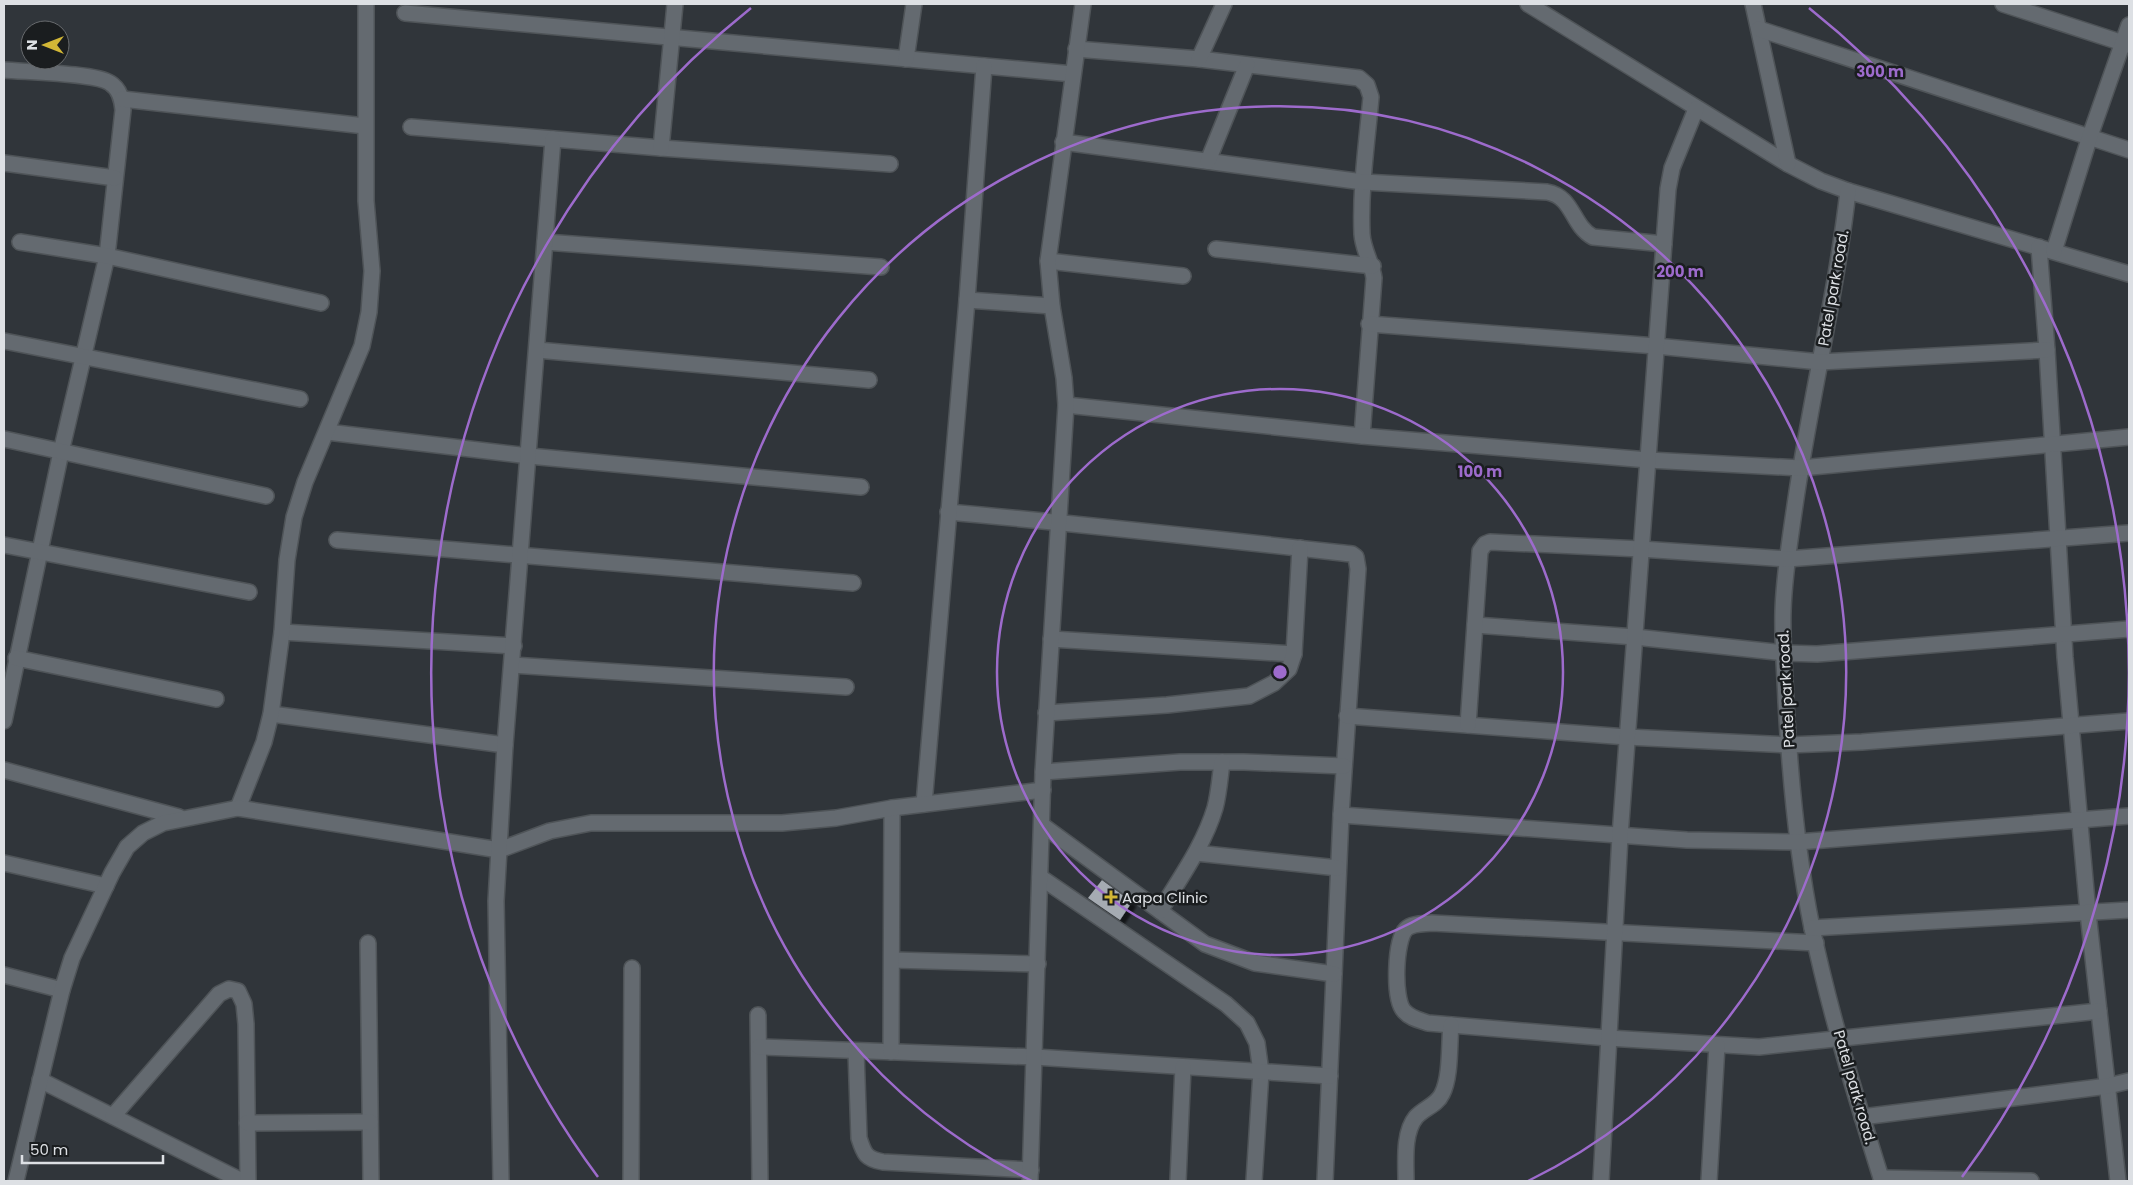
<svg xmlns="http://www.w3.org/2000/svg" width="2133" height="1185" font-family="Poppins,sans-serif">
<defs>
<filter id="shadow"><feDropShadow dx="4.5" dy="4.5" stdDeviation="1" flood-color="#0009"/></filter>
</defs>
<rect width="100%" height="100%" fill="#30353a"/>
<path fill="#a5abb2" filter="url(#shadow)" d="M1102,880L1132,902L1120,920L1088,898Z"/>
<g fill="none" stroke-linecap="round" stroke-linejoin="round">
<g stroke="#4f5458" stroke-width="18">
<g id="minor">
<path d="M1528,4L1788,164L1821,181L1848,191L2129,274"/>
<path d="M1753,4L1788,164"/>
<path d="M2003,4L2129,45"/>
<path d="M405,13L1073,74"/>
<path d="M1759,29L2129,150"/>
<path d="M1076,49L1199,59L1359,78L1367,85L1371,97C1367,142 1360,189 1362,234C1363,250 1372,263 1374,278L1362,436"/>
<path d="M906,59L914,4"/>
<path d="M1199,59L1224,4"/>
<path d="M4,70C25,72 96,73 110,83C120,89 122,100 123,110L107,256L61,452L4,721"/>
<path d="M122,99L365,126"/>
<path d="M411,127L661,148L890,164"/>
<path d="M1063,142L1363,182L1547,192C1574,197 1571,225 1593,237L1664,244"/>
<path d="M661,148L675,4"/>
<path d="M1208,161L1247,65"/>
<path d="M4,163L115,178"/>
<path d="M1848,191C1836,296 1810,400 1795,505C1790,540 1784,575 1783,611C1782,641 1785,672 1786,702C1790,777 1797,854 1812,928C1830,1013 1856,1098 1882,1181"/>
<path d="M20,242L107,256L321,303"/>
<path d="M545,242L881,267"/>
<path d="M2039,247L2047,350L2065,657L2088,913L2118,1181"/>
<path d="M1216,249L1373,266"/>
<path d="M2054,251L2090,136L2129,25"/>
<path d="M1048,261L1183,276"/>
<path d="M967,300L1052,306"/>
<path d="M1369,324L1656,346L1820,362L2047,350"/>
<path d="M4,341L300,399"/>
<path d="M537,350L869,380"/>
<path d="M1066,405L1362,436L1648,460L1801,468L2129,437"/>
<path d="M327,432L529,456L861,487"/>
<path d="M4,439L266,496"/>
<path d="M948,512C1083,524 1217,539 1352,554L1356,557L1358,569L1341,815L1325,1181"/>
<path d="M337,540L853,583"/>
<path d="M4,545L249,592"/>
<path d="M1475,625L1635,637L1784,653L1817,654L2129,629"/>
<path d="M282,632L514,646"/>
<path d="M1051,639L1294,654"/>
<path d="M16,658L216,699"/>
<path d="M512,665L846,687"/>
<path d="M1046,713L1167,705L1249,696L1274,683L1289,669L1294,654L1300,548"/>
<path d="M271,714L505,745"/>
<path d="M1347,716L1627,737L1788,745L1862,742L2129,721"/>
<path d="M1468,725L1480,551L1485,544L1490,542L1641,549L1787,559L2129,533"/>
<path d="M4,770L179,817"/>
<path d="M1043,772L1180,762H1244L1344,766"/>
<path d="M924,804L967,300L984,66"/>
<path d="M238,808L264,742L271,714L282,632L287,560L294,517L305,482L362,346L369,312L372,271L366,201V4"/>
<path d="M1341,815L1687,840L1798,842L2129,816"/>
<path d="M1042,825L1205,944L1255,963L1334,974"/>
<path d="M1196,853L1338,868"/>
<path d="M4,863L106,886"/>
<path d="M1040,877L1226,1004L1247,1023L1257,1043L1261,1072L1254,1181"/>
<path d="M1160,911C1180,878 1204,845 1215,808C1219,793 1220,777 1222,762"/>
<path d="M1812,928L2129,910"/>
<path d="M368,943L371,1181"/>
<path d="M1816,943L1432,923C1424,924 1412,923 1406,929C1395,940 1393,999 1404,1011C1411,1019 1420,1020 1428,1023L1608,1038L1759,1047L2099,1011"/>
<path d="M892,960L1038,964"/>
<path d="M4,975L62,990"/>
<path d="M758,1015L760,1181"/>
<path d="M759,1047L1035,1057L1330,1076"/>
<path d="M856,1051L859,1138C864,1154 866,1159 883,1162L1031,1170"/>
<path d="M891,1052L892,808"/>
<path d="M40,1080L242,1181"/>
<path d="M113,1116L219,994L229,989L238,991L244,1004L246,1024L248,1181"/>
<path d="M1862,1117L2108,1086L2129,1081"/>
<path d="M247,1123L370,1122"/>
<path d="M1881,1178L2031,1181"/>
<path d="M16,1181L62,990L72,958L112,873L127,847L143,833L163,823L238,808L499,850L550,831L591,823H782L836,818L892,808L1043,790"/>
<path d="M501,1181L496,901L505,745L553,139"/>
<path d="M631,1181L632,968"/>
<path d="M1030,1181L1043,772L1066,405L1064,378L1052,306L1048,261L1083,4"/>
<path d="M1178,1181L1183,1067"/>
<path d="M1406,1181C1406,1161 1403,1133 1416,1117C1424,1108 1437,1105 1442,1094C1451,1077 1449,1044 1451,1025"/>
<path d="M1601,1181L1620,836L1668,189L1672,168L1696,109"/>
<path d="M1709,1181L1717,1045"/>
</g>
</g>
<use href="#minor" stroke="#646a70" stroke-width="15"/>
</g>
<g fill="none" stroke="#9d6bcc" stroke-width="2.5">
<circle cx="1280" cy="672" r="283"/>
<path d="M1032 1181A566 566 0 1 1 1528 1181"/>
<path d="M598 1177A849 849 0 0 1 751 8M1809 8A849 849 0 0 1 1962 1177"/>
</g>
<path fill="#d2b736" stroke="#1a1d1f" stroke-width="2" d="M1108.5 889.5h5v5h5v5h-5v5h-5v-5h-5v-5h5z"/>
<g text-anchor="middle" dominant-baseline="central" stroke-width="5" stroke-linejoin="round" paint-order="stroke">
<g font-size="15" fill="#dde0e4" stroke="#1a1d1f">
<text transform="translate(1833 288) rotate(-80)">Patel park road.</text>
<text transform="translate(1786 689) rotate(-93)">Patel park road.</text>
<text transform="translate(1855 1087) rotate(74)">Patel park road.</text>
</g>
<g font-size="15" fill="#dde0e4" stroke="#1a1d1f" text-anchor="start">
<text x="1122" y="897">Aapa Clinic</text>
</g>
</g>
<circle cx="1280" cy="672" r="8" fill="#9d6bcc" stroke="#1a1d1f" stroke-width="2.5"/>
<g font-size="15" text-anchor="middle" font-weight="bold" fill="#9d6bcc" stroke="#1a1d1f" stroke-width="5" stroke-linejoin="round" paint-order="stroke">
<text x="1880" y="77">300 m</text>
<text x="1680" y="277">200 m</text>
<text x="1480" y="477">100 m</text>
</g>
<rect width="2133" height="1185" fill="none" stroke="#dde0e4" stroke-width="10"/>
<g transform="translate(45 45) rotate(270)"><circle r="24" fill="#1a1d1f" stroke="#686b6e"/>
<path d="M0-4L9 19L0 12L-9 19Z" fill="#d2b736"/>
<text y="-8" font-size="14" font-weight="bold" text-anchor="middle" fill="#dde0e4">N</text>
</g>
<path d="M22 1155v8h141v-8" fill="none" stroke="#dde0e4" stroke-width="2.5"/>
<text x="30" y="1155" font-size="15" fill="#dde0e4" stroke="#1a1d1f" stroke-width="4" paint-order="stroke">50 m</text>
</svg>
